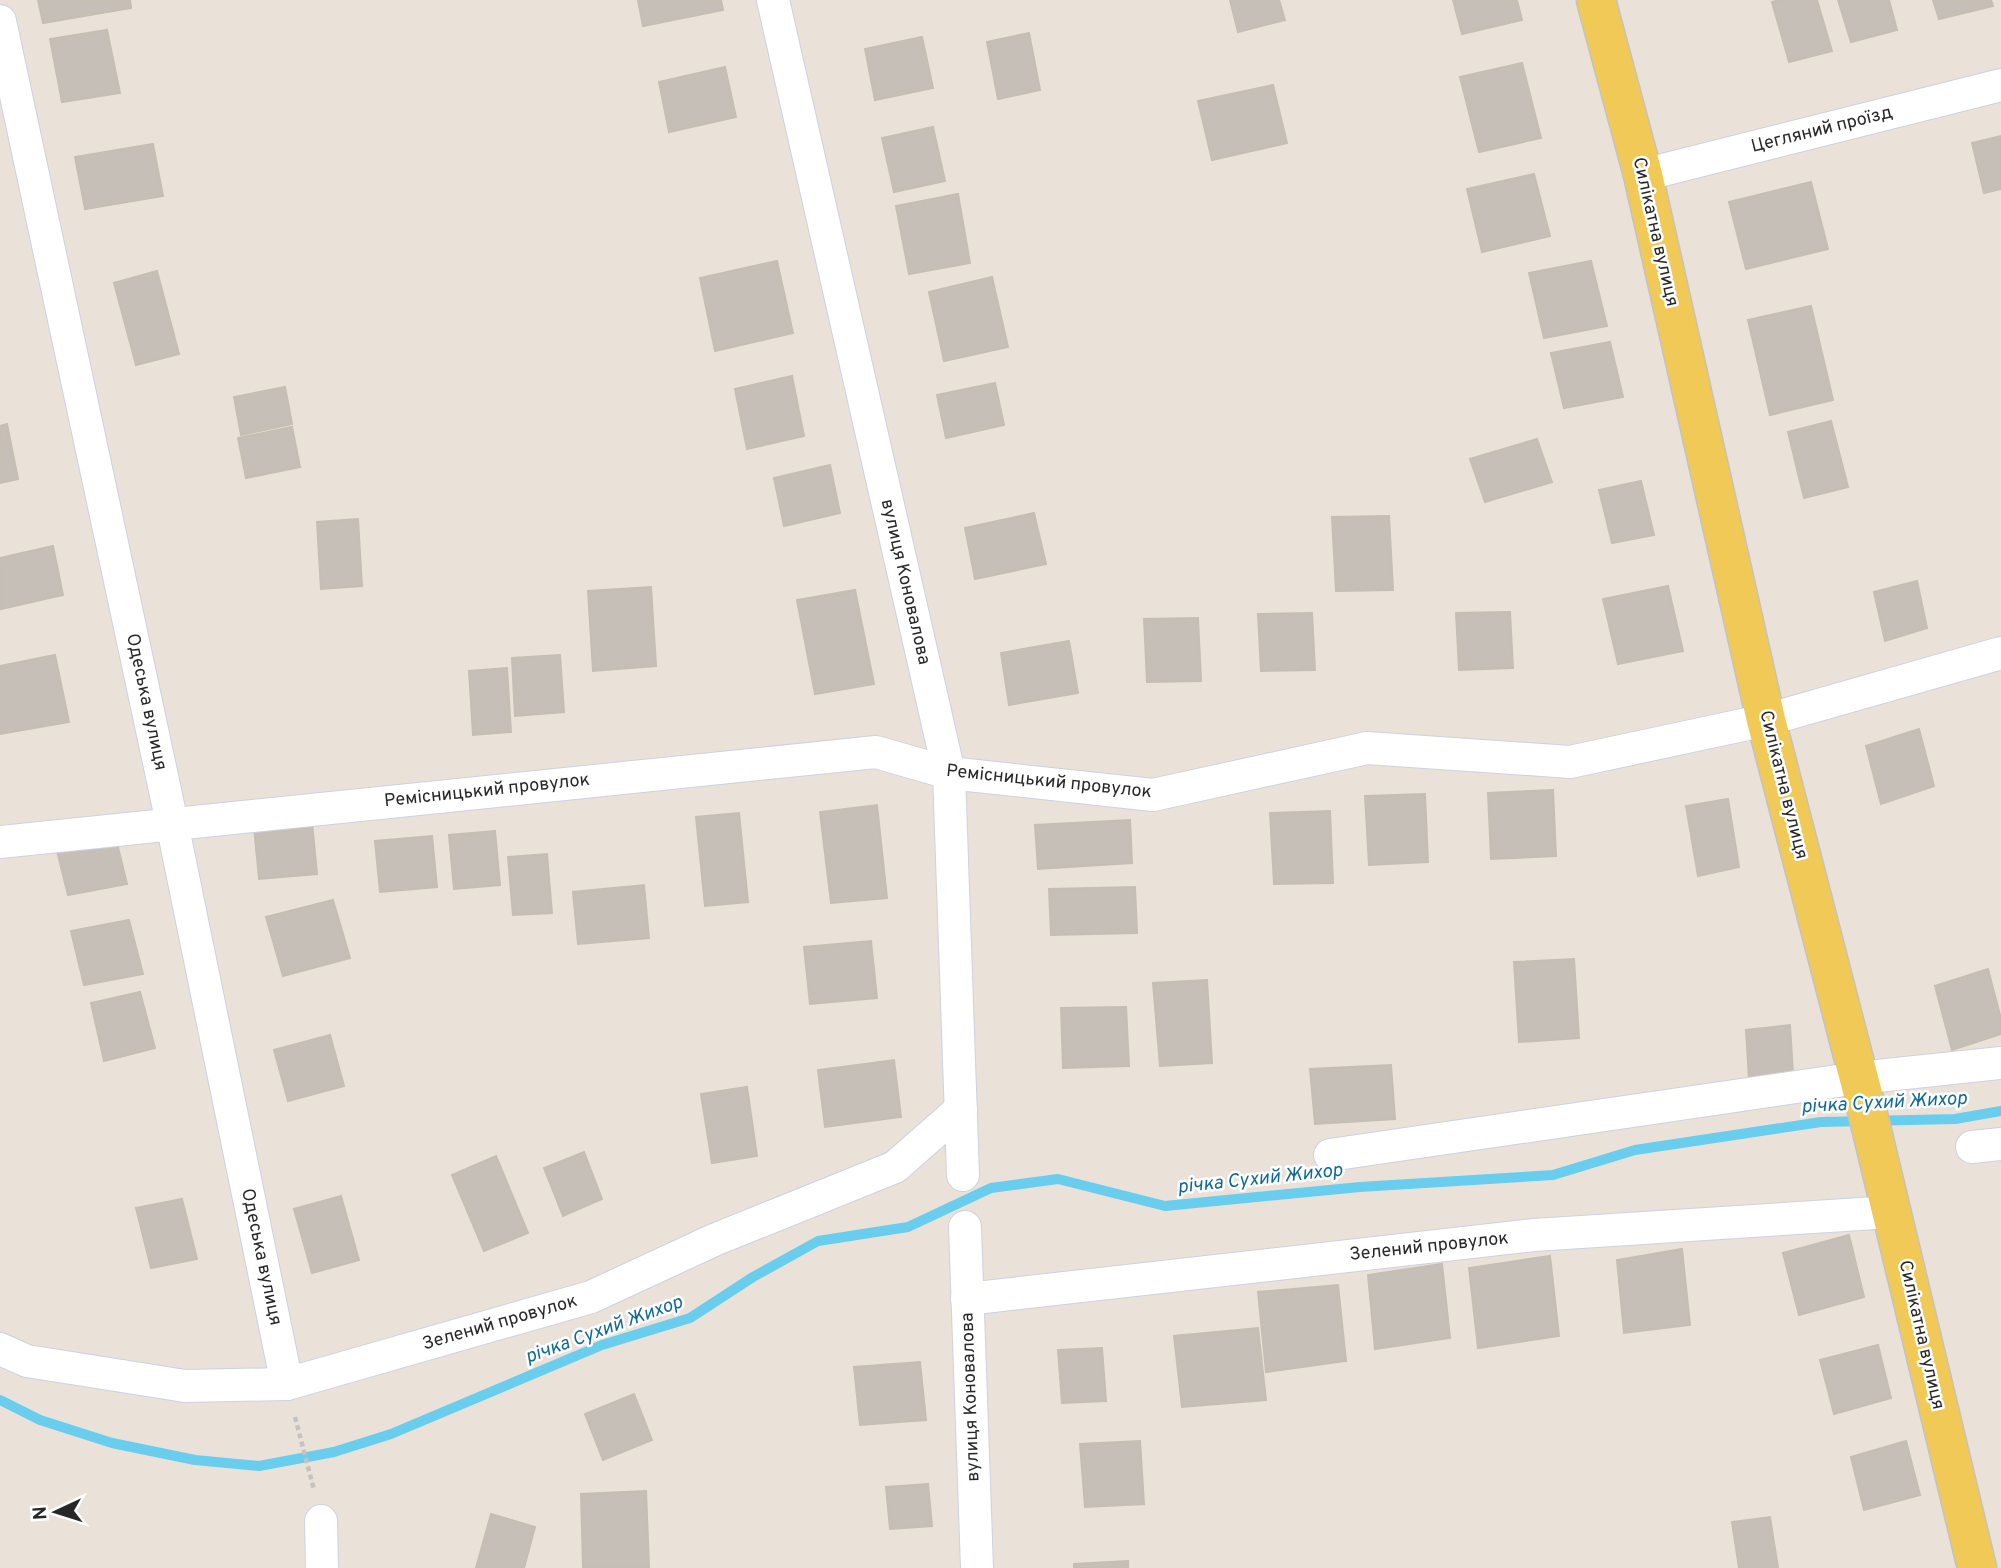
<svg xmlns="http://www.w3.org/2000/svg" width="2001" height="1568" font-family="Overpass,sans-serif">
<rect width="100%" height="100%" fill="#eae2d8"/>
<g fill="none" stroke-linecap="round" stroke-linejoin="round">
<path stroke="#69cdee" stroke-width="10" d="M0,1400L40,1420L112,1443L195,1460L259,1466L334,1452L391,1434L602,1345L690,1318L753,1277L818,1241L908,1227L991,1188L1058,1179L1165,1206L1360,1187L1553,1175L1635,1150L1821,1122L1955,1119L2001,1111"/>
</g>
<g fill="#c5bfb8" stroke="#c5beb2" stroke-width="2">
<path d="M38,0H130L131,8L43,23Z"/>
<path d="M638,0H721L723,10L643,26Z"/>
<path d="M1230,0H1279L1285,20L1238,32Z"/>
<path d="M1453,0H1517L1522,20L1462,34Z"/>
<path d="M1780,0H1817L1832,51L1789,62L1772,2Z"/>
<path d="M1838,0H1889L1897,30L1851,42Z"/>
<path d="M1933,0H1991L1993,6L1939,19Z"/>
<path d="M107,30L120,93L62,102L50,39Z"/>
<path d="M1029,33L1040,90L998,99L987,42Z"/>
<path d="M922,37L933,88L875,100L865,49Z"/>
<path d="M1522,63L1541,138L1479,152L1460,77Z"/>
<path d="M725,67L736,117L669,132L659,82Z"/>
<path d="M1273,85L1287,143L1212,160L1198,101Z"/>
<path d="M933,127L945,181L894,192L882,138Z"/>
<path d="M2001,136V189L1984,193L1972,143Z"/>
<path d="M153,144L163,196L85,209L75,157Z"/>
<path d="M1534,174L1550,236L1482,252L1467,189Z"/>
<path d="M1811,182L1828,249L1746,269L1729,202Z"/>
<path d="M958,194L970,263L909,274L896,206Z"/>
<path d="M777,261L793,333L715,351L700,278Z"/>
<path d="M1591,261L1607,326L1544,338L1529,273Z"/>
<path d="M157,271L179,354L136,365L114,283Z"/>
<path d="M992,277L1008,347L944,361L929,292Z"/>
<path d="M1811,306L1833,400L1770,415L1748,320Z"/>
<path d="M1610,342L1623,397L1564,408L1551,353Z"/>
<path d="M792,376L804,436L747,449L735,389Z"/>
<path d="M995,383L1004,425L946,438L937,395Z"/>
<path d="M285,387L292,424L241,435L234,397Z"/>
<path d="M1831,421L1848,487L1804,498L1788,432Z"/>
<path d="M7,424L18,479L0,483V426Z"/>
<path d="M292,427L300,467L246,478L238,438Z"/>
<path d="M1537,439L1552,482L1485,502L1470,459Z"/>
<path d="M830,465L840,513L784,526L774,478Z"/>
<path d="M1641,481L1654,535L1612,543L1599,490Z"/>
<path d="M1034,513L1046,564L975,579L965,528Z"/>
<path d="M1389,516L1393,590L1336,591L1332,517Z"/>
<path d="M358,519L362,586L321,589L317,522Z"/>
<path d="M53,546L63,595L1,609L0,558Z"/>
<path d="M1917,581L1927,628L1885,641L1874,592Z"/>
<path d="M1668,586L1683,651L1618,664L1603,599Z"/>
<path d="M651,587L656,666L593,671L588,591Z"/>
<path d="M855,590L874,684L815,694L797,600Z"/>
<path d="M1510,612L1513,668L1459,670L1456,613Z"/>
<path d="M1312,613L1315,670L1261,671L1258,614Z"/>
<path d="M1198,618L1201,681L1147,682L1144,619Z"/>
<path d="M1069,641L1078,693L1009,705L1001,653Z"/>
<path d="M55,655L69,722L0,734V666Z"/>
<path d="M560,655L564,712L515,716L512,658Z"/>
<path d="M507,668L511,732L473,735L469,671Z"/>
<path d="M1919,729L1934,786L1881,804L1866,746Z"/>
<path d="M1553,790L1556,856L1491,859L1488,793Z"/>
<path d="M1425,794L1428,862L1369,865L1365,796Z"/>
<path d="M1728,799L1739,867L1698,876L1686,806Z"/>
<path d="M877,805L887,898L831,903L820,812Z"/>
<path d="M1330,811L1333,883L1274,884L1270,813Z"/>
<path d="M739,813L748,902L705,906L696,817Z"/>
<path d="M1130,820L1132,863L1038,869L1035,825Z"/>
<path d="M312,822L317,874L259,879L254,827Z"/>
<path d="M495,831L500,885L454,889L449,835Z"/>
<path d="M115,835L127,884L68,895L56,847Z"/>
<path d="M432,836L437,887L380,892L375,841Z"/>
<path d="M547,854L552,913L513,915L508,857Z"/>
<path d="M644,885L649,938L578,944L573,892Z"/>
<path d="M1135,887L1137,933L1051,935L1049,889Z"/>
<path d="M333,900L350,958L283,976L266,917Z"/>
<path d="M129,920L143,974L84,985L71,931Z"/>
<path d="M871,941L877,998L810,1004L804,947Z"/>
<path d="M1574,959L1579,1038L1519,1042L1514,962Z"/>
<path d="M1988,969L2001,1019V1034L1952,1050L1935,986Z"/>
<path d="M1207,980L1212,1063L1160,1066L1153,983Z"/>
<path d="M140,992L155,1048L104,1061L91,1003Z"/>
<path d="M1126,1007L1129,1066L1063,1068L1061,1008Z"/>
<path d="M1790,1025L1793,1074L1749,1079L1746,1030Z"/>
<path d="M330,1035L344,1086L288,1101L274,1050Z"/>
<path d="M894,1060L901,1117L825,1127L818,1070Z"/>
<path d="M1391,1065L1395,1119L1315,1124L1310,1069Z"/>
<path d="M747,1087L757,1156L712,1163L701,1094Z"/>
<path d="M584,1152L602,1199L563,1216L544,1168Z"/>
<path d="M496,1156L528,1233L484,1251L452,1175Z"/>
<path d="M341,1196L359,1260L312,1273L294,1209Z"/>
<path d="M182,1199L197,1259L151,1268L136,1208Z"/>
<path d="M1849,1235L1864,1297L1799,1315L1783,1253Z"/>
<path d="M1682,1249L1690,1325L1624,1333L1617,1260Z"/>
<path d="M1550,1256L1559,1336L1478,1348L1469,1268Z"/>
<path d="M1442,1264L1450,1338L1375,1349L1368,1275Z"/>
<path d="M1338,1285L1346,1361L1266,1372L1258,1292Z"/>
<path d="M1258,1328L1266,1400L1182,1407L1174,1336Z"/>
<path d="M1878,1345L1891,1398L1834,1414L1820,1360Z"/>
<path d="M1102,1348L1106,1401L1062,1403L1058,1350Z"/>
<path d="M920,1362L926,1420L860,1425L854,1367Z"/>
<path d="M634,1394L652,1440L603,1460L585,1414Z"/>
<path d="M1140,1441L1144,1504L1085,1507L1080,1444Z"/>
<path d="M1906,1441L1920,1495L1864,1510L1851,1457Z"/>
<path d="M928,1484L932,1526L890,1529L886,1487Z"/>
<path d="M646,1491L649,1567H583L581,1494Z"/>
<path d="M491,1514L535,1527L524,1568H476Z"/>
<path d="M1770,1517L1778,1568H1739L1732,1522Z"/>
<path d="M1128,1561V1568H1074V1564Z"/>
</g>
<g fill="none" stroke-linecap="round" stroke-linejoin="round">
<g stroke="#cdd1e1" stroke-width="34">
<g id="street">
<path d="M773,0L949,773L963,1175"/>
<path d="M0,21L172,823L287,1384"/>
<path d="M1643,175L2001,85"/>
<path d="M0,842L876,752L949,773L1153,795L1367,748L1570,762L1766,720L2001,653"/>
<path d="M1972,1147L2001,1144"/>
<path d="M1330,1155L1858,1078L2001,1063"/>
<path d="M965,1227L977,1568"/>
<path d="M967,1299L1534,1235L1892,1212"/>
<path d="M0,1349L27,1361L185,1386L287,1384L591,1297L714,1240L895,1167L961,1109"/>
<path d="M321,1521L322,1568"/>
</g>
</g>
<g stroke="#c3c3c3" stroke-width="41">
<path id="primary" d="M1596,0L1643,175L1766,720L1864,1098L1977,1568"/>
</g>
<path stroke="#c3c3c3" stroke-width="4.5" stroke-dasharray="5 3.5" stroke-linecap="butt" d="M295,1417L314,1490"/>
<use href="#street" stroke="#fff" stroke-width="32"/>
<use href="#primary" stroke="#f0c956" stroke-width="38"/>
</g>
<g text-anchor="middle" dominant-baseline="central" stroke-width="5" stroke-linejoin="round" paint-order="stroke">
<g font-size="18" fill="#272727" stroke="#fff">
<text transform="translate(1822 130) rotate(-14)">Цегляний проїзд</text>
<text transform="translate(1655 232) rotate(77)">Силікатна вулиця</text>
<text transform="translate(905 582) rotate(77)">вулиця Коновалова</text>
<text transform="translate(146 702) rotate(78)">Одеська вулиця</text>
<text transform="translate(1049 782) rotate(6)">Ремісницький провулок</text>
<text transform="translate(1783 785) rotate(76)">Силікатна вулиця</text>
<text transform="translate(487 791) rotate(-6)">Ремісницький провулок</text>
<text transform="translate(1429 1247) rotate(-6)">Зелений провулок</text>
<text transform="translate(261 1257) rotate(78)">Одеська вулиця</text>
<text transform="translate(500 1323) rotate(-16)">Зелений провулок</text>
<text transform="translate(1921 1335) rotate(77)">Силікатна вулиця</text>
<text transform="translate(971 1397) rotate(-92)">вулиця Коновалова</text>
</g>
<g font-size="19" font-style="italic" fill="#0c6995" stroke="#fff">
<text transform="translate(1884 1103) rotate(-3)">річка Сухий Жихор</text>
<text transform="translate(1260 1179) rotate(-6)">річка Сухий Жихор</text>
<text transform="translate(604 1330) rotate(-20)">річка Сухий Жихор</text>
</g>
</g>
<g transform="translate(56 1512) rotate(266)" stroke="#ffffff" stroke-width="5" paint-order="stroke">
<path d="M0-5L12 26L0 18L-12 26Z" fill="#272727"/>
<text y="-10" font-size="19" font-weight="bold" text-anchor="middle" fill="#272727">N</text>
</g>
</svg>
